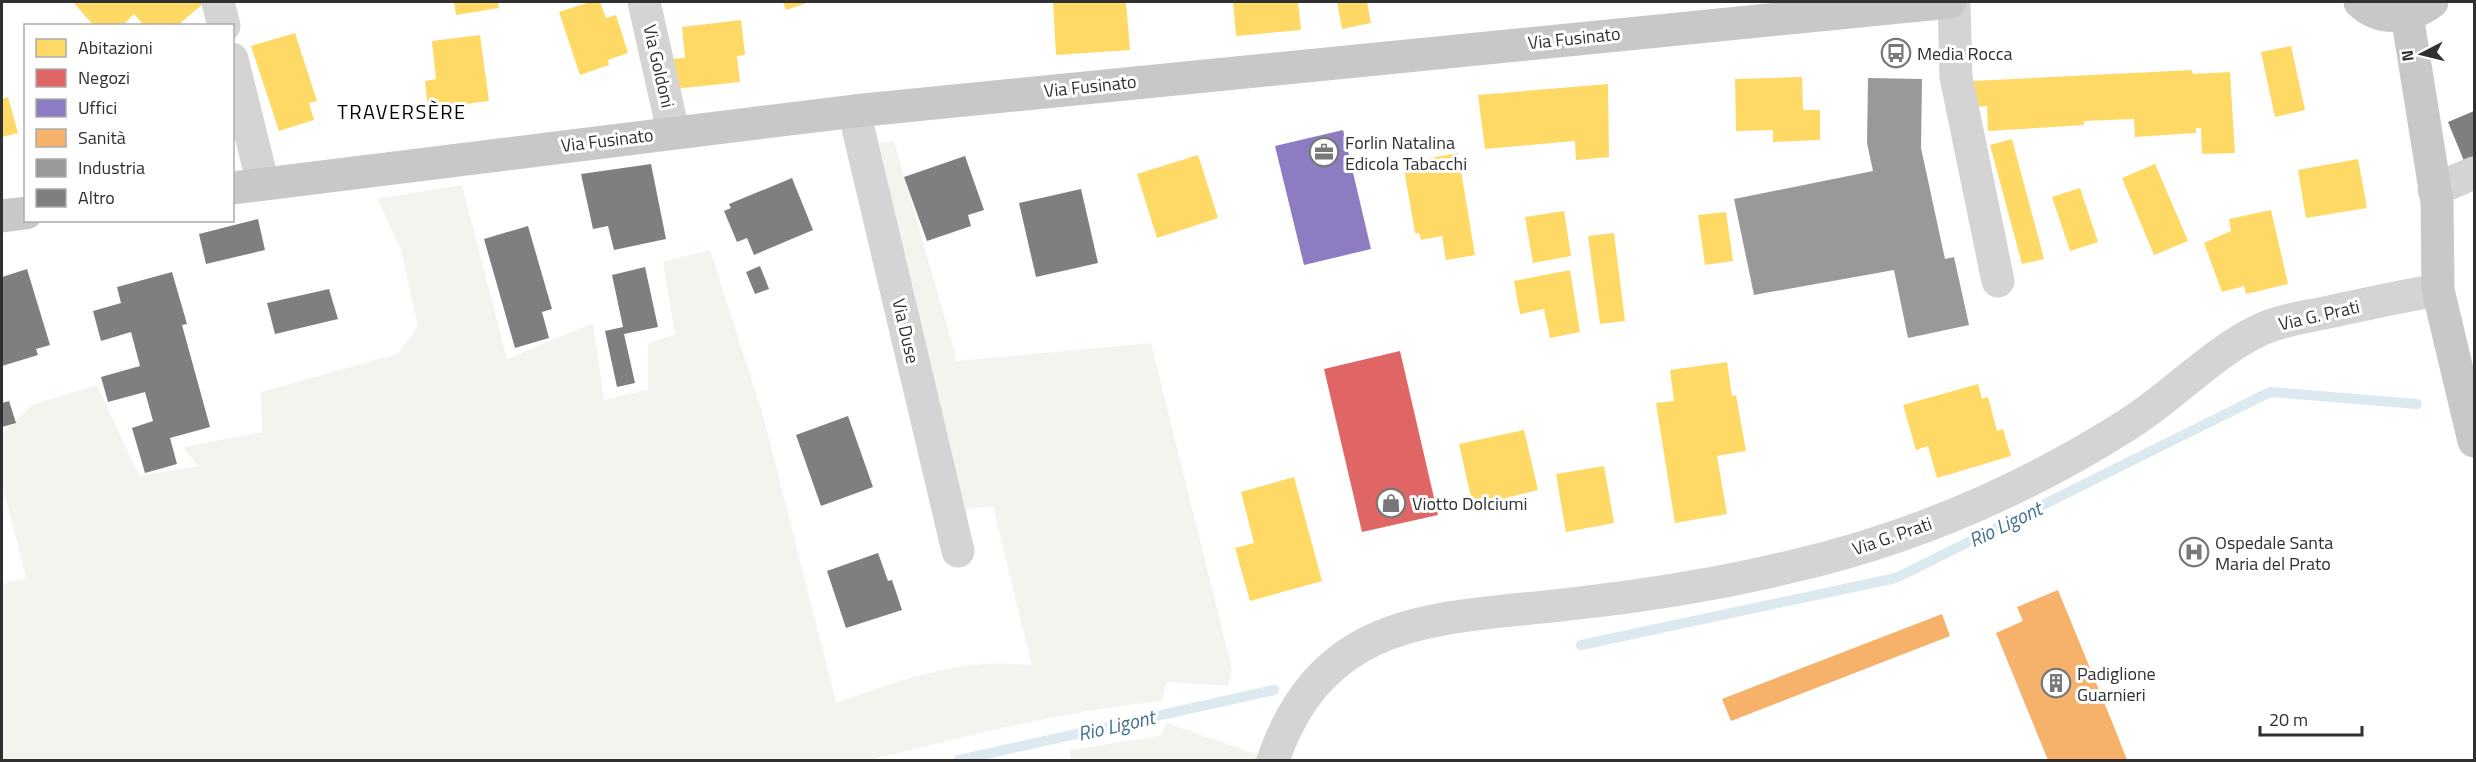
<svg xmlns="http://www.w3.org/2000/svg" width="2476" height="762" font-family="'Titillium Web',sans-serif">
<rect width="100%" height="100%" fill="#fff"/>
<g fill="#f1f5ed">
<path d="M894,141L957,361L1151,343L1232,669L1228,686L1167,682L1162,701C1062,711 966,736 870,760H2V584L26,578L2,483V434L32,405L97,385L139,476L198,466L183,447L262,432L261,392L398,354L418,326L401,249L377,199L462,185L507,359L593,323L604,400L648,389V343L675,334L663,262L710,250L763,415L836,703C899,681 964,655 1032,666L993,506L960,510L879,143Z"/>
<path d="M1167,723L1262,756L1261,760H1070V750L1160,736Z"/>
</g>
<g fill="#ffd966">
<path d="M73,2H205L177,26H144L134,14L122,26H94Z"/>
<path d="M454,2H498L499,8L456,15Z"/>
<path d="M590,2H600L606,18L616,15L628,53L608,60L609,65L580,75L559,12Z"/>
<path d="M783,2H810L786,10Z"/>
<path d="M1053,2H1126L1130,50L1056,55Z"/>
<path d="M1233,2H1298L1301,30L1236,36Z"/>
<path d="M1337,2H1367L1371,23L1342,29Z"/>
<path d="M741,20L745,55L737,56L740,82L674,89L671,59L685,58L682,27Z"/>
<path d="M295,33L317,101L309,103L314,120L279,131L251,46Z"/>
<path d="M480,35L489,101L428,109L425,81L436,79L432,41Z"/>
<path d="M2291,46L2305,110L2275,117L2261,52Z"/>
<path d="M2192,70L2193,74L2230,72L2235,153L2202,154L2201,128H2196V133L2135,137L2134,119L2084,121V125L1988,131L1987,106L1974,107L1973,81Z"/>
<path d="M1802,77L1803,110H1820V140L1773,142V130L1736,131L1735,79Z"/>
<path d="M1608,84L1609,157L1576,160L1575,141L1485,149L1478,95Z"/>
<path d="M8,97L18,133L2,137V99Z"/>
<path d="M2012,139L2044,259L2022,264L1990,145Z"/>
<path d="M1458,153L1475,255L1446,260L1442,236L1421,240L1419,233H1415L1403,163Z"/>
<path d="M1198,155L1218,218L1157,238L1137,174Z"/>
<path d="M2358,159L2367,208L2306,218L2298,170Z"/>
<path d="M2155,164L2188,241L2154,255L2122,178Z"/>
<path d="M2080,188L2098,242L2070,251L2052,197Z"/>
<path d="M2271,210L2288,284L2246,294L2244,286L2222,292L2204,243L2231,231L2229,219Z"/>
<path d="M1564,211L1571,256L1533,263L1525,217Z"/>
<path d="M1726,212L1733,261L1705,265L1698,215Z"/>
<path d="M1614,233L1625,321L1600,324L1588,236Z"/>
<path d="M1570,270L1580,332L1550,338L1544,309L1520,314L1514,281Z"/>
<path d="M1727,362L1732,396L1736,395L1746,451L1717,456L1727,514L1675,523L1656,403L1674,401L1670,370Z"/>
<path d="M1978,384L1982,399L1988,397L1997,431L2003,429L2011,456L1937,478L1928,446L1916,450L1903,405Z"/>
<path d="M1524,430L1538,490L1473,506L1459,444Z"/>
<path d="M1604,466L1614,523L1566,532L1556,474Z"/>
<path d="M1294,477L1322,581L1250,601L1235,548L1254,543L1241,492Z"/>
</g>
<path fill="#e06666" d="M1400,351L1438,515L1362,532L1324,369Z"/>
<path fill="#8e7cc3" d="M1343,130L1371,249L1304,265L1275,146Z"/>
<g fill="#f6b26b">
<path d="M2058,590L2117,734L2127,760H2048L1996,633L2023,621L2017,607Z"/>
<path d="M1942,614L1950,636L1731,721L1722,699Z"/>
</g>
<path fill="#999" d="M1868,78L1922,79L1921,148L1945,259L1954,257L1969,325L1908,338L1894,270L1754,295L1734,199L1873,171L1867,143Z"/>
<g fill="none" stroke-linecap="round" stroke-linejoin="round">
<g stroke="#dce9f1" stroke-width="10">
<path d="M1581,645L1896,578L2270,392L2417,404"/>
<path d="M959,760L1274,690"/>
</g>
</g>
<g fill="#7f7f7f">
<path d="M2474,111V156L2464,161L2448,122Z"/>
<path d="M965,156L984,210L968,215L971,226L927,241L904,177Z"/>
<path d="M651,164L666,239L614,250L608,226L593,229L581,174Z"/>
<path d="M792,178L813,230L754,255L747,238L737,242L724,211L731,208L729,204Z"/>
<path d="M1081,189L1098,263L1036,277L1019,203Z"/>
<path d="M258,219L265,250L206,264L199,234Z"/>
<path d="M528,226L552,309L542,312L549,338L515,348L484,239Z"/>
<path d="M760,266L769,289L755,294L746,272Z"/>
<path d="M645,267L658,327L624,334L635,383L617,387L605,331L623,327L612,275Z"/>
<path d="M27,269L50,345L36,349L38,355L2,366V277Z"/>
<path d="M172,272L187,324L182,325L210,427L170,438L177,464L145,473L132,428L153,421L145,392L108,402L101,377L140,366L131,332L101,341L93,311L121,303L117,287Z"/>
<path d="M329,289L338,319L275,334L267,303Z"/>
<path d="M9,401L16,423L2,427V403Z"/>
<path d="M848,416L873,487L821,506L796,435Z"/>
<path d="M878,553L888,581L892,580L902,610L846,628L827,571Z"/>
</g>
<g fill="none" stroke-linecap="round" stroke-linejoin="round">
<g stroke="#d4d4d4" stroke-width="33">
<path d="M218,2L224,26"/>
<path d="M644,2L673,131"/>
<path d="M1954,2L1956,77L1998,281"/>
<path d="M232,59L263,184"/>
<path d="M854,111L958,551"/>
<path d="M2434,190L2474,173"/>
<path d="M1273,760C1326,608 1445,620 1579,603C1648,595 1718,584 1785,568C1906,541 2023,491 2127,425C2172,397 2214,351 2260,330C2281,320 2306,317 2329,312C2366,304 2402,296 2438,290"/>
</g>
<g stroke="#c8c8c8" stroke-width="33">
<path d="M2360,2C2381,22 2411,18 2432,2"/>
<path d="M2407,15L2437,202L2438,290L2474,441"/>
<path d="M232,188L854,111L1950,2"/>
<path d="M2,216L26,213"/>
</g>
</g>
<defs>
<g id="bus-ring" transform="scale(1.5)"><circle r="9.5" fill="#fff" stroke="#787878" stroke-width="1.5"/><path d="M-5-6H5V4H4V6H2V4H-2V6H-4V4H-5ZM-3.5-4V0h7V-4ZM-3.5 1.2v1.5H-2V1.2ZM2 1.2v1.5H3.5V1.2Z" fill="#787878"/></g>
<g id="office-ring" transform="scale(1.5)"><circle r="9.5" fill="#fff" stroke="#787878" stroke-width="1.5"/><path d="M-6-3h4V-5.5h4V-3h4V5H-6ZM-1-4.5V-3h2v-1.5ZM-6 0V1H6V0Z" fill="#787878"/></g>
<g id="shop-ring" transform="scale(1.5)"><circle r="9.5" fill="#fff" stroke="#787878" stroke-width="1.5"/><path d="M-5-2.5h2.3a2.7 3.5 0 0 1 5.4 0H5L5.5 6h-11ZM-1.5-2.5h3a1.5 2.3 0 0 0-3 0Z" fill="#787878"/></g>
<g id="hospital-ring" transform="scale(1.5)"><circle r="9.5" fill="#fff" stroke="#787878" stroke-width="1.5"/><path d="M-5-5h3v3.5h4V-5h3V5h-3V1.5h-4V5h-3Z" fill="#787878"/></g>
<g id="building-ring" transform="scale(1.5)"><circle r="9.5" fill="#fff" stroke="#787878" stroke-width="1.5"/><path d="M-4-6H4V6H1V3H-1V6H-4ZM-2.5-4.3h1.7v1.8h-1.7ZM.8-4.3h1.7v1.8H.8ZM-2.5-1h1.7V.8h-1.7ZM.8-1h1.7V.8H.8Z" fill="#787878"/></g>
</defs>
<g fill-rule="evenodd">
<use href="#bus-ring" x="1896" y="53"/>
<use href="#office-ring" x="1324" y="152"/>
<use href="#shop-ring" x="1391" y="503"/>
<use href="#hospital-ring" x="2194" y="552"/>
<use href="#building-ring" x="2056" y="683"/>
</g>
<g text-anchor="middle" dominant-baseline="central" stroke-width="6" stroke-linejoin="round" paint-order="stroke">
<g font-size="18" fill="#303030" stroke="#fff">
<text transform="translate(1574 38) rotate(-6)">Via Fusinato</text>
<text transform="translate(659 66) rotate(77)">Via Goldoni</text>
<text transform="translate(1090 86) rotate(-6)">Via Fusinato</text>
<text transform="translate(607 140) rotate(-7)">Via Fusinato</text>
<text transform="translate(2319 315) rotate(-13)">Via G. Prati</text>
<text transform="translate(906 331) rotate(77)">Via Duse</text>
<text transform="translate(1892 536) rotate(-19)">Via G. Prati</text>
</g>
<g font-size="18" fill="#303030" stroke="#fff" text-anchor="start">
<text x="1917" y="53">Media Rocca</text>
<text x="1345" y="142">Forlin Natalina<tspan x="1345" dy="21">Edicola Tabacchi</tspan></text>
<text x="1412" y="503">Viotto Dolciumi</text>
<text x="2215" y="542">Ospedale Santa<tspan x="2215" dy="21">Maria del Prato</tspan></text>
<text x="2077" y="673">Padiglione<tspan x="2077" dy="21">Guarnieri</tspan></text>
</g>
<g font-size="20" letter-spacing="1.5" fill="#000" stroke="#fff">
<text x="402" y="111">TRAVERSÈRE</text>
</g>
<g font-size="20" font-style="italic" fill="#42708e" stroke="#fff">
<text transform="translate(2005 524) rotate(-26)">Rio Ligont</text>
<text transform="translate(1116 725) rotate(-13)">Rio Ligont</text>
</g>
</g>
<rect width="2476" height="762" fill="none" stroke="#303030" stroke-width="6"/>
<rect x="24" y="24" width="210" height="198" fill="#ffffff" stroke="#acacac" stroke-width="1.5"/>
<rect x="36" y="39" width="30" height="18" fill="#ffd966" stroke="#acacac" stroke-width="1.5"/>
<text x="78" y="54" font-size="18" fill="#303030">Abitazioni</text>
<rect x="36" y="69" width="30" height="18" fill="#e06666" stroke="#acacac" stroke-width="1.5"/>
<text x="78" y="84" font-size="18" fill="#303030">Negozi</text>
<rect x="36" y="99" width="30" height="18" fill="#8e7cc3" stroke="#acacac" stroke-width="1.5"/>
<text x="78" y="114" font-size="18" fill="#303030">Uffici</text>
<rect x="36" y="129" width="30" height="18" fill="#f6b26b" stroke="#acacac" stroke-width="1.5"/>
<text x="78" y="144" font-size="18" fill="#303030">Sanità</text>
<rect x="36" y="159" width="30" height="18" fill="#999999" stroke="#acacac" stroke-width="1.5"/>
<text x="78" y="174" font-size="18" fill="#303030">Industria</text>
<rect x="36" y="189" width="30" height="18" fill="#7f7f7f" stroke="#acacac" stroke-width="1.5"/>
<text x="78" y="204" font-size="18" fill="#303030">Altro</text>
<g transform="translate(2422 54) rotate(263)" stroke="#ffffff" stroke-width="4.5" paint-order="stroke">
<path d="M0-4.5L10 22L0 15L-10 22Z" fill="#303030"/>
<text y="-9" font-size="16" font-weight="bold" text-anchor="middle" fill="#303030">N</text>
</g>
<path d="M2260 726v9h102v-9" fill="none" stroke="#303030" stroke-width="3"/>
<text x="2269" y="726" font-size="18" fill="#303030" stroke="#ffffff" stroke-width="4.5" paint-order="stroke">20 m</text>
</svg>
